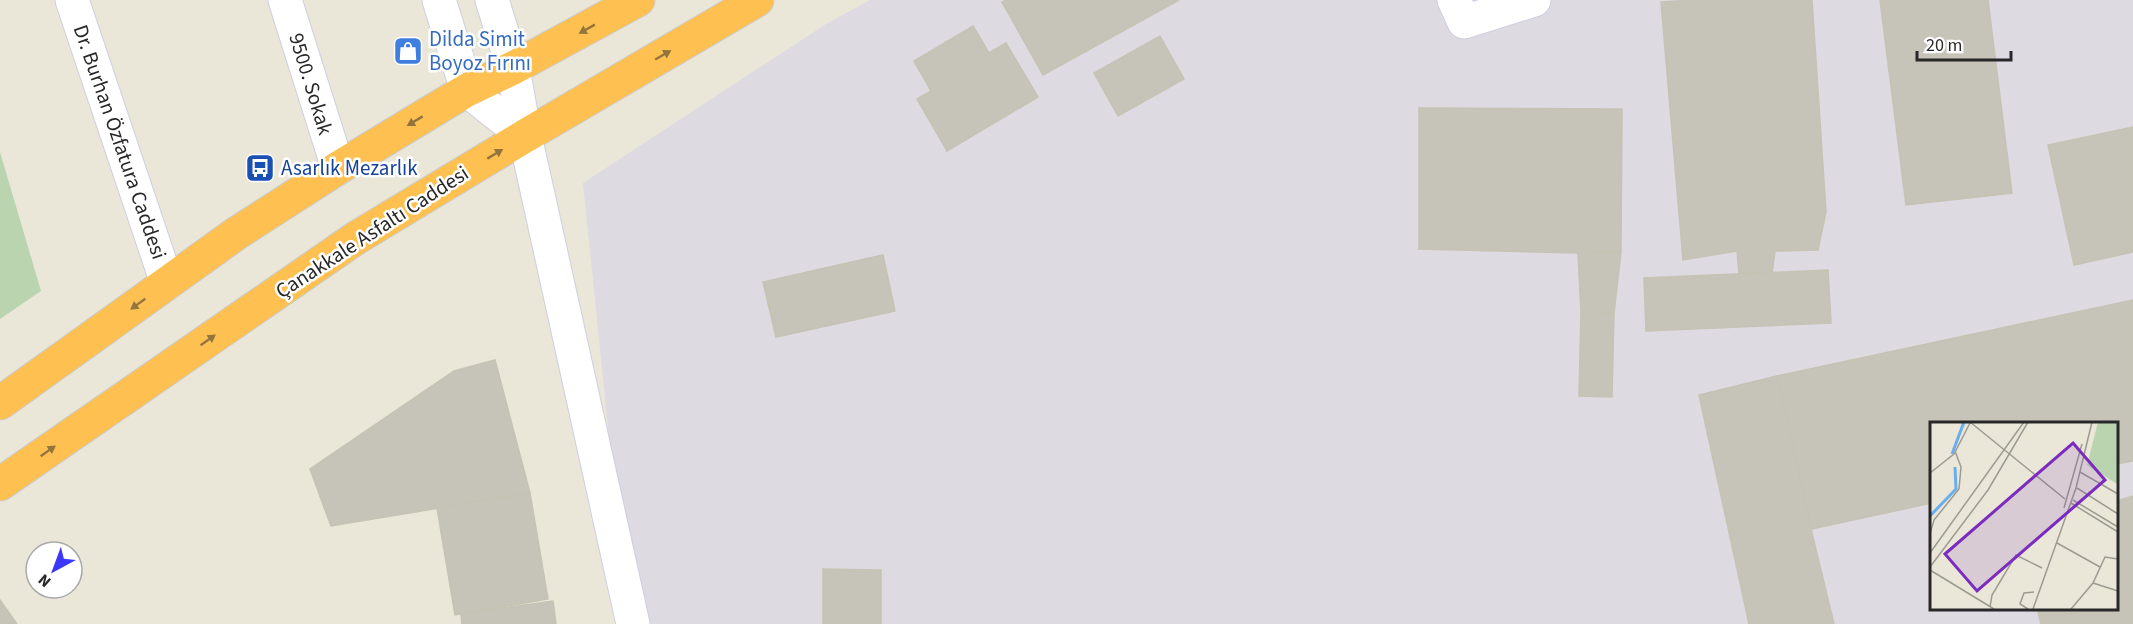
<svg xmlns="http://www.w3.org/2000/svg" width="2133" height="624" font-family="'Source Sans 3',sans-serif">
<rect width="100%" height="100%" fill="#eae7d9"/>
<path fill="#dedae2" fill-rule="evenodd" d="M870,0H2133V624H628L583,183L826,24ZM1932,423H2116V608H1932Z"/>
<path fill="#bad4b0" d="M0,152L41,291L0,319Z"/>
<g fill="#c6c3b9" stroke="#c5c3b3" stroke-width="1.5">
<path d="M1006,0H1179L1043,75L1002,2Z"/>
<path d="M1695,0H1812L1826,212L1818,250L1775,251L1772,273L1739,274L1737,251L1683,260L1661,2Z"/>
<path d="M1880,0H1988L2012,193L1906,205Z"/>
<path d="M973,26L989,53L1006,43L1038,97L947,151L917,99L931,91L914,61Z"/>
<path d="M1160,36L1184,79L1118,116L1094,73Z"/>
<path d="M1419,108L1622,109L1621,252L1578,253L1419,249Z"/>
<path d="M2133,127V252L2074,265L2048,145Z"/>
<path d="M1621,252L1614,313L1581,312L1578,253Z"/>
<path d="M883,255L895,311L776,337L763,282Z"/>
<path d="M1828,270L1831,323L1646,331L1644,278Z"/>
<path d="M2133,300V461L2116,464V423H1932V503L1811,529L1777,376Z"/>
<path d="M1581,312L1614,313L1612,397L1579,396Z"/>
<path d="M495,360L530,493L331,526L310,469L454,371Z"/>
<path d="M1777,376L1811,529L1834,624H1749L1699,395Z"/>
<path d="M530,493L548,599L455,615L437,508Z"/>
<path d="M2133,496V624H2041L2037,608H2116V501Z"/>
<path d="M823,569L881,570V624H823Z"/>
<path d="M0,600L17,624H0Z"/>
<path d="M553,601L556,624H462L461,614Z"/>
</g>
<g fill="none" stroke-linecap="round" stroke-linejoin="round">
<g stroke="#cfcee1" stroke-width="35">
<g id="minor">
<path d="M72,0L167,283"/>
<path d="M285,0L338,168"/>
<path d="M439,0L467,90L525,136"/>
<path d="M492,0L513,68L525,136L633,624"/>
<path d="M1454,0L1464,22L1534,0"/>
</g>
</g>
<g stroke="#cbcbcb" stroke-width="35">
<g id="highway">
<path d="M0,403L237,233L338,168L467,90L513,68L638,0"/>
<path d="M0,484L356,238L525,136L757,0"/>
</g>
</g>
<use href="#minor" stroke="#fff" stroke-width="33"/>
<use href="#highway" stroke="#fec151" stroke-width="33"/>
</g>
<defs><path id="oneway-solid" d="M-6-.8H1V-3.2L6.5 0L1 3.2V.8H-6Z" transform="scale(1.5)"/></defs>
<g fill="#93743c">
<use href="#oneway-solid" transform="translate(587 29) rotate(151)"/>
<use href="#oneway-solid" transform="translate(663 55) rotate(-30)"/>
<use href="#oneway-solid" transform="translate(415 121) rotate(149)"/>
<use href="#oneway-solid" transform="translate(495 154) rotate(-31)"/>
<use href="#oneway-solid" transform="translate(138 304) rotate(144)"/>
<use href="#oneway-solid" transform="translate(208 340) rotate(-35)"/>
<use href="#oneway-solid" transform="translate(48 451) rotate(-35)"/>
</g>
<defs>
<g id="shop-square" transform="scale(1.5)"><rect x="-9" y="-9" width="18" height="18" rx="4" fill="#3f7fe0" stroke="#fff"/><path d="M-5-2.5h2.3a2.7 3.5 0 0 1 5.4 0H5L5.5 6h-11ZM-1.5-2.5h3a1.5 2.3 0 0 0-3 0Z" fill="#fff"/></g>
<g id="bus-square" transform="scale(1.5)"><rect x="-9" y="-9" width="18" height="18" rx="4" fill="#1a4fb4" stroke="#fff"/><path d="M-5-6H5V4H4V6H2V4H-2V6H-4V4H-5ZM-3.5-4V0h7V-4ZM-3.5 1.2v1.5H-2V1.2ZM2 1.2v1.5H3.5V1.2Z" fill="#fff"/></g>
</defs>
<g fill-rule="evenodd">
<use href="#shop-square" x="408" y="51"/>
<use href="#bus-square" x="260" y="168"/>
</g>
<g text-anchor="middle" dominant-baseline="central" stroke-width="5" stroke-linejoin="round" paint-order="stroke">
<g font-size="21" fill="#366cbe" stroke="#fff" text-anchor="start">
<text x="429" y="39">Dilda Simit<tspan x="429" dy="24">Boyoz Fırını</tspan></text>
</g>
<g font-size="21" fill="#282828" stroke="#fff">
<text transform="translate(311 84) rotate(73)">9500. Sokak</text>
<text transform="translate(120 142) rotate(71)">Dr. Burhan Özfatura Caddesi</text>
<text transform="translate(372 232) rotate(-33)">Çanakkale Asfaltı Caddesi</text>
</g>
<g font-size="21" fill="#164399" stroke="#fff" text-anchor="start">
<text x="281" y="168">Asarlık Mezarlık</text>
</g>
</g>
<g transform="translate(1930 422)">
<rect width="188" height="188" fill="#eae7d9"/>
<path d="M168,0H187V62L157,43Z" fill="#bad4b0"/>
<path fill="none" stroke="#6baeee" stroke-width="3" d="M22,32L34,0M0,94L26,67L25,45"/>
<path fill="none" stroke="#9c9b92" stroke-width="1.5" d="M40,0L135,77M150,50L188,72M0,51L24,32L40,1M147,66L188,92M143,78L188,105M141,81L188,110M134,86L152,22M0,112L4,98L29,67L31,45L25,29M127,121L170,145M0,131L94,0M0,145L58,68L98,0M0,148L64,187M163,161L188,169M60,185L62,173L86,133L112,146M98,187L90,182L94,171L104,170M103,187L146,66L162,0M141,187L163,161L175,135L188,137"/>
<path fill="#7b2cbf" fill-opacity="0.15" stroke="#7b2cbf" stroke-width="3" d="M143,21L175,58L47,169L15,132Z"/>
<rect width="188" height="188" fill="none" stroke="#282828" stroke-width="3"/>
</g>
<g transform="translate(54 570) rotate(221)"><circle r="28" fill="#ffffff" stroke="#a9a9a9" stroke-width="1.5"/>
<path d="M0-4.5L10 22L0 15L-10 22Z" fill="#3d37f9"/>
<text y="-9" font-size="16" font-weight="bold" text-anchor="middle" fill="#282828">N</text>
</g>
<path d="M1917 51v9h94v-9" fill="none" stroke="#282828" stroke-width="3"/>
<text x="1926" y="51" font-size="18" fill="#282828" stroke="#ffffff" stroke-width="4.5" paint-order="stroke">20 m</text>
</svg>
